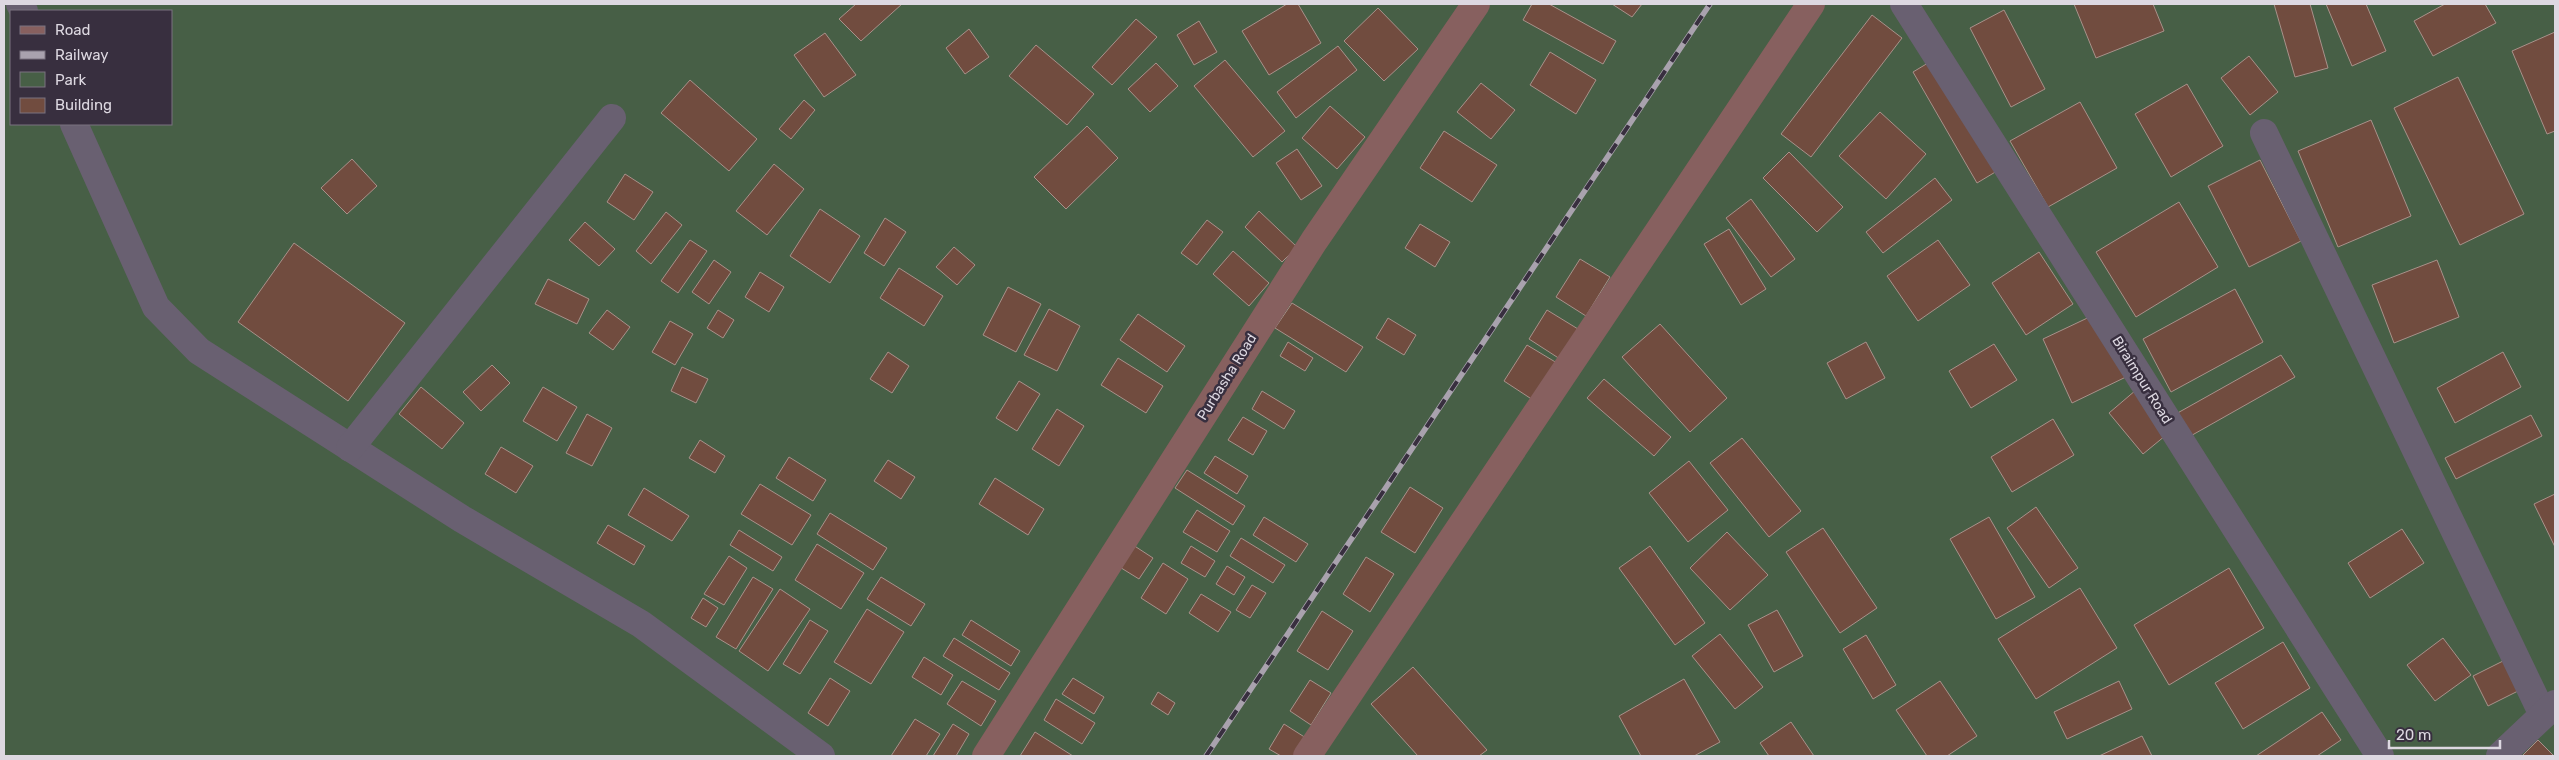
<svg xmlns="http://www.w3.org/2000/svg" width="2559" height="760" font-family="Rubik,sans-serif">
<rect width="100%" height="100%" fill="#382f3f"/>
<path fill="#475f46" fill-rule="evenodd" d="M4,4H2555V756H4ZM11,11H171V124H11Z"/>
<g fill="#714c3f" stroke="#a8918a">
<path d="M856,4H902L861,41L839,19Z"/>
<path d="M1287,4H1298L1321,43L1269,75L1242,31Z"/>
<path d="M1532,4H1549L1616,41L1603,64L1523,20Z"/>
<path d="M1612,4H1642L1632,17Z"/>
<path d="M2074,4H2153L2164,31L2096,58Z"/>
<path d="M2274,4H2310L2328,68L2295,77Z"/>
<path d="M2326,4H2366L2386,51L2352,66Z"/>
<path d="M2445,4H2485L2496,23L2433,56L2414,21Z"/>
<path d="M1378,8L1418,49L1384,81L1344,41Z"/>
<path d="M2004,10L2045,89L2011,107L1970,28Z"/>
<path d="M1872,15L1902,38L1811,157L1781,134Z"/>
<path d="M1136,19L1157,37L1112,85L1092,67Z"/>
<path d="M1199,21L1217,52L1194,65L1177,35Z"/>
<path d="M969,29L989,57L965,74L946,48Z"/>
<path d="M2555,32V131L2547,134L2512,51Z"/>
<path d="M825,33L856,75L824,97L794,55Z"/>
<path d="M1036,45L1094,94L1067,125L1009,76Z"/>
<path d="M1338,46L1357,70L1296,118L1277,92Z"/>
<path d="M1550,52L1596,80L1576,114L1530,85Z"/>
<path d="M2249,56L2278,92L2250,115L2221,78Z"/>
<path d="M1225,60L1285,131L1253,157L1194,86Z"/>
<path d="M1933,60L1997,171L1977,183L1913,72Z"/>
<path d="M1156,63L1178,86L1150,112L1128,89Z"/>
<path d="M2458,77L2524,214L2460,245L2394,108Z"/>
<path d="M690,80L757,139L729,171L661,113Z"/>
<path d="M1481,83L1515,110L1491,139L1457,112Z"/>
<path d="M2187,84L2223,146L2171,177L2135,114Z"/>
<path d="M804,100L815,110L791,139L779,129Z"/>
<path d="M2080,102L2117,168L2048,207L2010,141Z"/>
<path d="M1330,106L1365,137L1337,169L1302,138Z"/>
<path d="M1880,112L1926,154L1886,199L1839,156Z"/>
<path d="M2371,120L2411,216L2338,247L2298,151Z"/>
<path d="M1087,126L1118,158L1066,209L1034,177Z"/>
<path d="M1444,131L1497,165L1472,202L1420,168Z"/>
<path d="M1297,149L1322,186L1301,200L1276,163Z"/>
<path d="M1789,152L1843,207L1817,232L1763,178Z"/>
<path d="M352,159L377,186L347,214L321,188Z"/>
<path d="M2260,160L2301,241L2249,267L2208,186Z"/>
<path d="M774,164L804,189L767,235L736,211Z"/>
<path d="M625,174L653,192L634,220L607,202Z"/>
<path d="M1935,178L1952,200L1883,253L1866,232Z"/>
<path d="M1751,199L1795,259L1771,277L1726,218Z"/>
<path d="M2179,202L2218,267L2136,317L2096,252Z"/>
<path d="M820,209L860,236L830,283L790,256Z"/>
<path d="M1259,211L1297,247L1282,262L1245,227Z"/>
<path d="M666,212L682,225L651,264L636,251Z"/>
<path d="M885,218L906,232L884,266L864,253Z"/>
<path d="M1207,220L1223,232L1197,265L1181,253Z"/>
<path d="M585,222L615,249L599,266L569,240Z"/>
<path d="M1420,224L1450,242L1435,267L1405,248Z"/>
<path d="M1729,229L1766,289L1741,305L1704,244Z"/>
<path d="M690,240L707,251L678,293L661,281Z"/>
<path d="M1938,240L1970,285L1918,321L1887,276Z"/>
<path d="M294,243L405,323L348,401L238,322Z"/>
<path d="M954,247L975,265L957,285L936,267Z"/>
<path d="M1233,251L1269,283L1249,306L1213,274Z"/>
<path d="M2039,252L2073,304L2026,335L1992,283Z"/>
<path d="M1580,259L1610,277L1586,316L1556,297Z"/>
<path d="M714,260L731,272L709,304L692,292Z"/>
<path d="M2437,260L2459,317L2394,343L2372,285Z"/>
<path d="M899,268L943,296L924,326L880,298Z"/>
<path d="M760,272L784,287L769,312L745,297Z"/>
<path d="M548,279L589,299L577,324L535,304Z"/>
<path d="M1008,287L1041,304L1016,352L983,335Z"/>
<path d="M2235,289L2263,342L2171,392L2143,339Z"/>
<path d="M1292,303L1363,347L1346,372L1275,328Z"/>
<path d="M1049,309L1080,326L1057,371L1024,355Z"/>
<path d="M607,310L630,327L613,350L589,333Z"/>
<path d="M718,310L734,320L723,338L707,328Z"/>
<path d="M1547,310L1578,329L1560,359L1529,339Z"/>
<path d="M2098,313L2128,376L2072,403L2043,339Z"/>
<path d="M1138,314L1185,346L1167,372L1120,340Z"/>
<path d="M1388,318L1416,335L1404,355L1376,338Z"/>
<path d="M670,321L693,334L675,365L652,352Z"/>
<path d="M1660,324L1727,398L1690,432L1622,357Z"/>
<path d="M1288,342L1313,358L1305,371L1280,356Z"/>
<path d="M1866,342L1885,378L1846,399L1827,363Z"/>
<path d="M1994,344L2017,380L1971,408L1949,371Z"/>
<path d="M1527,345L1557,363L1533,400L1504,381Z"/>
<path d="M888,352L909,366L892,393L870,379Z"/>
<path d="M2503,352L2521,387L2455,423L2437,388Z"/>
<path d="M2281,355L2295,377L2187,438L2174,415Z"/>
<path d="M1118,358L1163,386L1146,413L1101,385Z"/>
<path d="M492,365L510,383L481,411L463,392Z"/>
<path d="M682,367L708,379L696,403L671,391Z"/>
<path d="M1604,379L1671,437L1654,456L1587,398Z"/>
<path d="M1019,381L1040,394L1017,431L996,418Z"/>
<path d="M421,387L464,423L442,449L399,414Z"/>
<path d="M543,387L577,407L557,441L523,421Z"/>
<path d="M2136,390L2171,431L2143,454L2109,413Z"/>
<path d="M1262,391L1295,411L1284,429L1252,409Z"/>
<path d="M1057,409L1084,426L1059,466L1032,449Z"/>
<path d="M587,414L612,428L592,466L566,453Z"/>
<path d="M2531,415L2542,436L2456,479L2445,458Z"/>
<path d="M1243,417L1267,431L1253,455L1228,440Z"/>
<path d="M2053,419L2074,455L2012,492L1991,457Z"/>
<path d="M1742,438L1801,511L1769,537L1710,463Z"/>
<path d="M700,440L725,456L715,473L689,458Z"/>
<path d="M501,447L533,466L516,493L485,474Z"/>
<path d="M1215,456L1248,476L1237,494L1204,473Z"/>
<path d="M789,457L826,480L813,501L776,478Z"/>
<path d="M888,460L915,477L901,499L874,481Z"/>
<path d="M1689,461L1728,510L1688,542L1649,493Z"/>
<path d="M1187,470L1245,506L1233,525L1175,488Z"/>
<path d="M995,478L1044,509L1028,535L979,504Z"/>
<path d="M760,484L811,515L792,545L741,514Z"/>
<path d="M1410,487L1443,508L1415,553L1381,532Z"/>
<path d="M644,488L689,516L672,541L628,515Z"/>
<path d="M2555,494V547L2534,504Z"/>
<path d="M2036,507L2078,568L2049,588L2007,528Z"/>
<path d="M1197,510L1230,531L1217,552L1183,532Z"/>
<path d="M830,513L887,548L873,570L817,534Z"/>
<path d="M1264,517L1308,544L1296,562L1253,535Z"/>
<path d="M1989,517L2035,597L1996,619L1950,539Z"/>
<path d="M608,525L645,546L634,565L597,543Z"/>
<path d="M1823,528L1877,608L1840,633L1786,552Z"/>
<path d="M2402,529L2424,563L2370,598L2348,563Z"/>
<path d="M739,530L782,557L773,571L730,545Z"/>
<path d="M1727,532L1768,575L1730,610L1690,568Z"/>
<path d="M1241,538L1285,565L1273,583L1230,556Z"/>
<path d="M817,544L864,573L841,609L795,580Z"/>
<path d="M1133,545L1153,558L1139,579L1118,566Z"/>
<path d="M1191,546L1215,561L1205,577L1181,563Z"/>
<path d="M1650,546L1705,623L1675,645L1619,568Z"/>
<path d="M729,556L747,568L724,605L704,594Z"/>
<path d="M1366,557L1394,574L1370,612L1343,594Z"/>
<path d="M1163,563L1188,579L1166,614L1141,598Z"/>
<path d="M1227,566L1245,577L1234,595L1216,584Z"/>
<path d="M2229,568L2264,628L2169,685L2134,625Z"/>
<path d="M753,577L773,589L736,649L716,637Z"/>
<path d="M881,577L925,604L911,626L867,599Z"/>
<path d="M1252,585L1266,593L1250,618L1236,610Z"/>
<path d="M2080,588L2117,648L2036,699L1998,639Z"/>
<path d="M780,589L810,609L768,671L739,651Z"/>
<path d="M1201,594L1231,612L1218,632L1189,613Z"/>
<path d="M703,598L718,608L706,627L691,618Z"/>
<path d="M867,609L904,632L871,684L834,662Z"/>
<path d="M1777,610L1803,656L1774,672L1748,625Z"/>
<path d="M1322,611L1353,631L1328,670L1297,651Z"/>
<path d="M810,620L828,631L800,674L783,664Z"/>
<path d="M971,620L1020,651L1011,666L962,635Z"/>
<path d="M1720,634L1763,687L1735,709L1692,656Z"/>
<path d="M1866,635L1896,685L1873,699L1843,649Z"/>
<path d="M954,638L1010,673L999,690L943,656Z"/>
<path d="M2443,638L2471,675L2435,701L2407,665Z"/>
<path d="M2283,642L2310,688L2243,729L2215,683Z"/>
<path d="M924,657L953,675L941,695L912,677Z"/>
<path d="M2511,657L2526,687L2488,706L2473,676Z"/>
<path d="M1413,667L1487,750L1479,756H1418L1371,704Z"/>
<path d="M830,678L850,691L828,726L808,713Z"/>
<path d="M1073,678L1104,697L1094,714L1062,694Z"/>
<path d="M1684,679L1720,742L1694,756H1641L1619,716Z"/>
<path d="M1310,680L1331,693L1311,725L1290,711Z"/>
<path d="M962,681L996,701L981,726L947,704Z"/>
<path d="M1940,681L1977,736L1947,756H1927L1896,710Z"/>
<path d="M2119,681L2132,709L2067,739L2054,712Z"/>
<path d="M1158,692L1175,703L1168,715L1151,704Z"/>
<path d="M1056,699L1095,723L1082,744L1044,720Z"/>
<path d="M2322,712L2341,740L2317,756H2256Z"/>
<path d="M915,719L940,734L926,756H891Z"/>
<path d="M1791,722L1814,756H1769L1760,743Z"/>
<path d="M953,724L969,734L956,756H933Z"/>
<path d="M1284,724L1306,738L1295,756H1281L1269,749Z"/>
<path d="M1035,732L1073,756H1020Z"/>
<path d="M2142,736L2152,756H2099Z"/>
<path d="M2538,740L2554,756H2522Z"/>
</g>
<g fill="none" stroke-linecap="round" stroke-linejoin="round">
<g stroke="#696071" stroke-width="28">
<path d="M20,4L24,11"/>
<path d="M1904,4L2380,756"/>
<path d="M74,124L156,307L199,351L462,519L641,624L821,756"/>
<path d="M2264,133L2543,715"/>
<path d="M350,448L612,118"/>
<path d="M2500,756L2555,704"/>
</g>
<g stroke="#87605f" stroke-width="28">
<path d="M986,756L1314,241L1476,4"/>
<path d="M1307,756L1811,4"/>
</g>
<g stroke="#a9a2ae" stroke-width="5.5">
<path id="rail" d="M1206,756L1710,4"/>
</g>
<use href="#rail" stroke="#382f3f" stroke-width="4" stroke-dasharray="11" stroke-linecap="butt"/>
</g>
<g text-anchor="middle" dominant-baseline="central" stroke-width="5" stroke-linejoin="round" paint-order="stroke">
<g font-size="14" fill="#ddd8e1" stroke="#382f3f">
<text transform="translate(1227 377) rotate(-58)">Purbasha Road</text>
<text transform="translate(2142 380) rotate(58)">Biraimpur Road</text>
</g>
</g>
<rect width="2559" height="760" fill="none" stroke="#ddd8e1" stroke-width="10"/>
<rect x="10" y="10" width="162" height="115" fill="#382f3f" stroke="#7a7380"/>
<rect x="20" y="26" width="25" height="8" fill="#87605f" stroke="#7a7380"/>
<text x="55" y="35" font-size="15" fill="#ddd8e1">Road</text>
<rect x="20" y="51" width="25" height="8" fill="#a9a2ae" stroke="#7a7380"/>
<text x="55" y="60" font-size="15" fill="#ddd8e1">Railway</text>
<rect x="20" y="72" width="25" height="15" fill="#475f46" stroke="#7a7380"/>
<text x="55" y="85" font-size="15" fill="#ddd8e1">Park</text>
<rect x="20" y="98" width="25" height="15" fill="#714c3f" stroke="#7a7380"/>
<text x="55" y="110" font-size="15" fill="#ddd8e1">Building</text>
<path d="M2389 740v8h111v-8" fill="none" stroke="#ddd8e1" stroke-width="2.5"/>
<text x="2396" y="740" font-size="15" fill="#ddd8e1" stroke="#382f3f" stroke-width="4" paint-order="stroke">20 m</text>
</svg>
